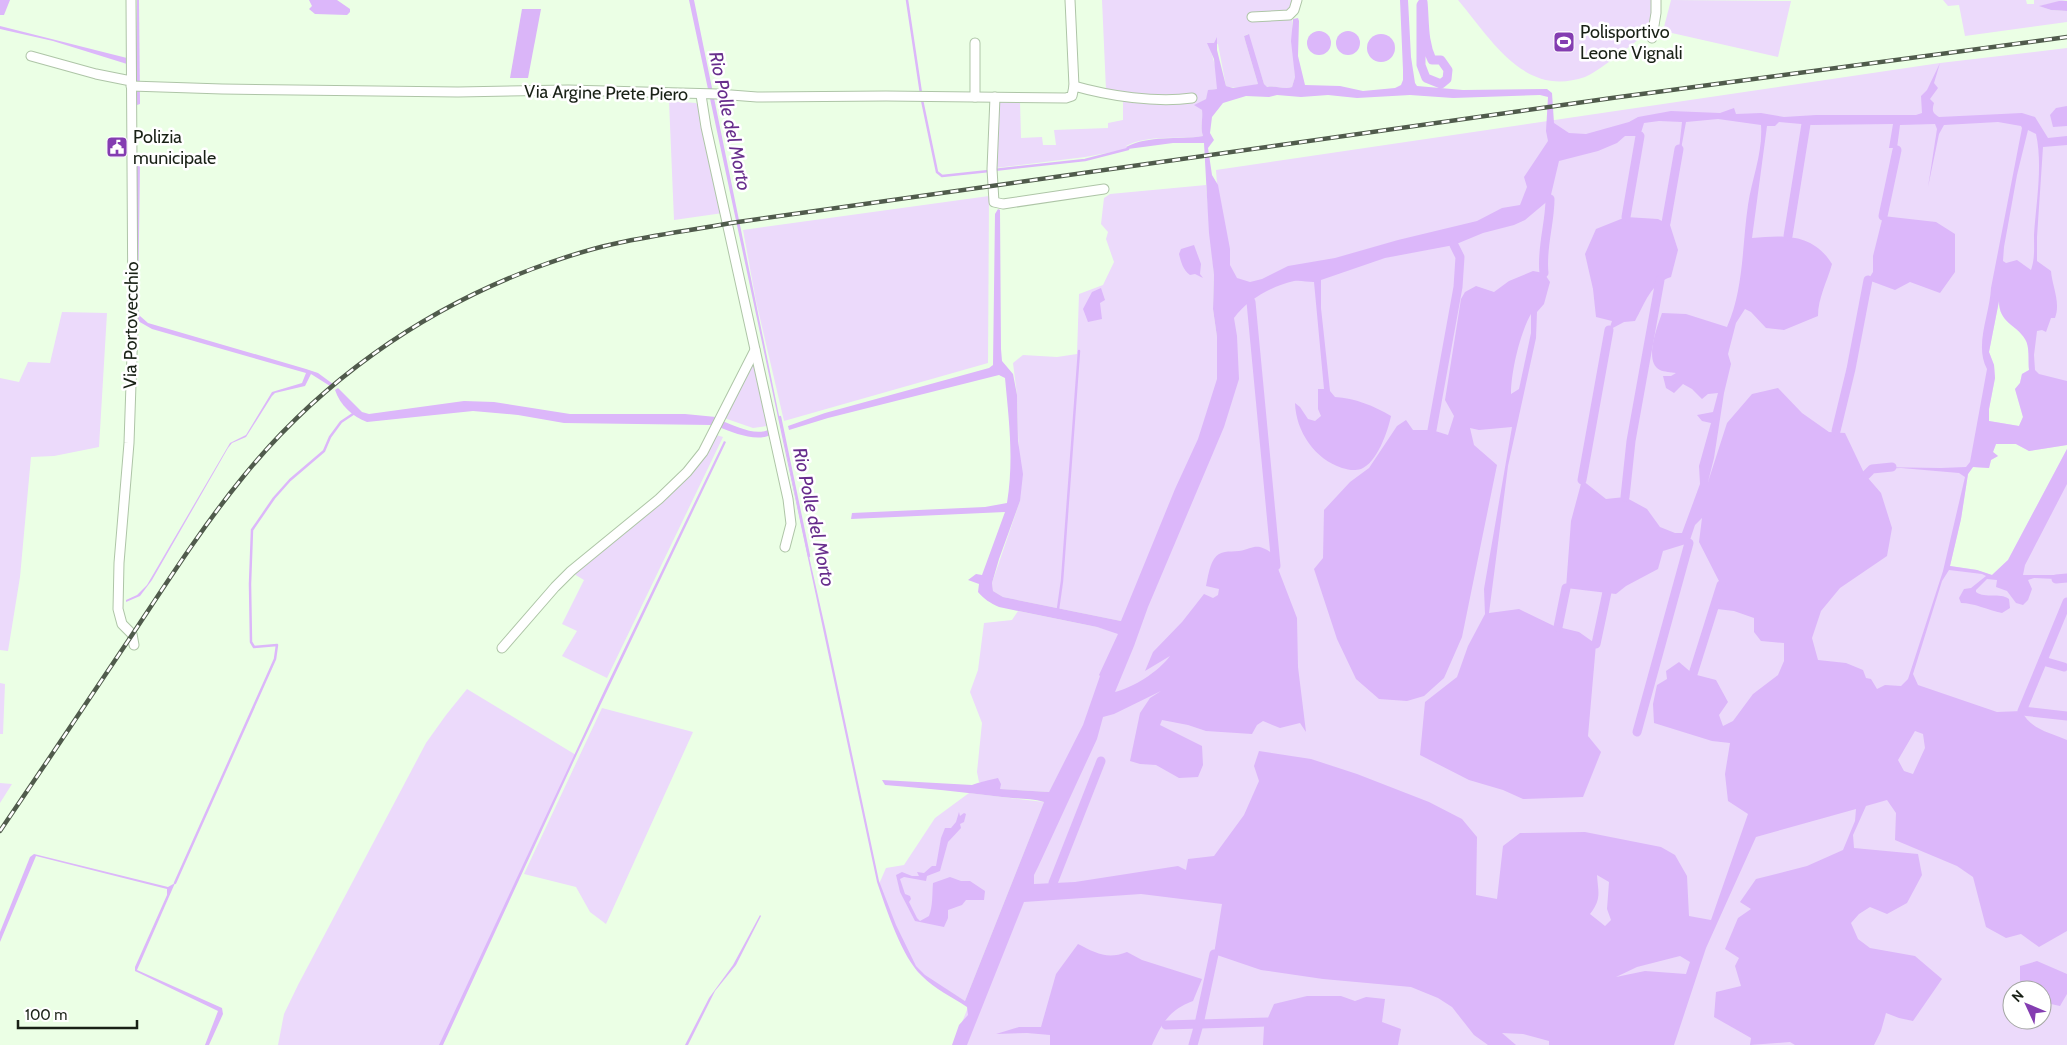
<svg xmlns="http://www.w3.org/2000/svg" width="2067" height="1045" font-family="Cabin,sans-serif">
<rect width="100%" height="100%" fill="#ebffe5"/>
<g fill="#ecdafb" fill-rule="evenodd">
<path d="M1102,0H1292V32L1295,77L1292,87C1284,90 1275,85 1266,87L1264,84L1248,34L1244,36L1245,40L1258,84C1248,87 1236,89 1226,86L1218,44L1209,45L1217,72V89L1209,90L1206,99L1195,105L1202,110C1203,120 1200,127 1203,136C1179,140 1148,134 1126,146L1128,149L1085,157L995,168L997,101H1020L1021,138L1042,137L1043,145H1056L1054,130L1108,128V123L1123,120V99L1106,90Z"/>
<path d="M1458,0H1651C1653,15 1651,26 1641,38C1628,47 1598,72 1585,77C1524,98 1492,40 1458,0Z"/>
<path d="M1671,0L1791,1L1778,57L1663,31Z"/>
<path d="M1943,0H2026L2027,4H2034V0H2067L2040,6L2051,10L2067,11V22L1965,36L1959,5L1948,6Z"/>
<path d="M2067,48V445L2029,451L2016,444H1996L1993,452L1998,456L1991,460L1989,468L1973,467L1968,474L1961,519L1950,566L1977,570L1992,575L2008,560L2067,449V1045H953L1069,754L1049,792L1000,789L991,780L987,782H979L977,772L982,723L970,692L978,670L984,623L1012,620L1018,611L1097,627L1118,633L1121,621L1003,597L993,591L992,583L1020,501L1017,395L1013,363L1023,355L1057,357L1077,354L1079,294L1103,285L1114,262L1106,239L1108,232L1101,224L1104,198L1110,194L1206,185L1214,275L1213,309L1217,337L1228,347L1216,170L1940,63ZM1999,301C1999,323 2016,324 2025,339C2030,346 2028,361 2029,370L2022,374L2020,383L2015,389L2023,417L2019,426L1989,421V409L1995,378L1994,365L1989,352ZM2012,990H2042V1020H2012Z"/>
<path d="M669,101L696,103L702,112L723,213L674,220Z"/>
<path d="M989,196L988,363L784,421L756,301L743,230Z"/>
<path d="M62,312L107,313L99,447L54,456L31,457L20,577L8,651L0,650V378L19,382L28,362L50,363Z"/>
<path d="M753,360L767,426L753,428L724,418Z"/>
<path d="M716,435L723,437L607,678L562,656L577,631L562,624L584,580L574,574L677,488Z"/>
<path d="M0,683L5,684L3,734H0Z"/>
<path d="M467,689L576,755L441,1045H278L284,1014L298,985L426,743L446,715Z"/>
<path d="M602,708L693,732L606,924L590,912L576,887L524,874Z"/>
<path d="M0,783L12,784L0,803Z"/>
<path d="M969,793L1044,802L965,1001L917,971L897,935L879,884L886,868L904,865L935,818Z"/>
</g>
<path fill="#dab5f8" d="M522,9H541L528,78H510Z"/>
<g fill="#dcb7fa" fill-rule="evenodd">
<path d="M0,0H10L4,15H0Z"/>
<path d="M137,0H139L140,104L137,105L136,62Z"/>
<path d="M309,0H337L350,9V12L347,15L315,14L309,9L312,6Z"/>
<path d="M689,0H694L795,494L825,627L879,881L896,925L916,966L925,975L965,1001L1044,802C1031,798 1016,799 1002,797C963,792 924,788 885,785L882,780L972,785C979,782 990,780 998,778L1001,784L1000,789L1049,792L1083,725L1100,676L1099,675L1118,634L1097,627L999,607C990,603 984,599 978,592L979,584L968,580L976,574L982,575L1005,512L851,519L852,513L985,507L1007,503C1014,460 1009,421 1005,378L999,375L828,418L789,430L788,426L825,413L989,368L993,365L995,214L998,209L1000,210L1001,349L1002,361L1013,374L1017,395L1018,441L1023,474L1020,501L999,559L992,583L993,591L1003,597L1121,621L1175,489L1198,439L1217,379V337L1213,309L1214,275L1209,233L1204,143H1173L1128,149L1126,147C1149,135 1178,140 1203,136C1200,127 1203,120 1202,110L1194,105L1206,99L1208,90L1217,89L1214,59L1207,43H1214L1217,37V50L1226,86L1233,88L1258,84L1245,40L1244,36L1249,34L1264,84L1267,87C1275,85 1284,90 1292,87L1295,77L1291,41L1293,19L1298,18L1299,21L1298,56L1305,85L1340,86L1363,91L1395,88L1401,85L1403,80V70L1400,0H1408L1411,57L1415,83L1417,86L1463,90L1547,89L1552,93L1554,123L1569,133L1586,134L1629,122L1638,117L1671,111L1720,113L1734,108L1736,114L1761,113L1784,117L1816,115H1916L1922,113L1921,96L1927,90L1940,63L1934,83L1938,88L1930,99L1934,103C1932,110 1932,113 1939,117L2022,113L2035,117L2048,138L2067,136V145L2043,147L2037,237V261L2051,271C2052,286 2061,302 2055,318H2051L2046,332L2042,330L2037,331L2034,355L2035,370L2039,374L2067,381V445L2029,451L2016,444H1996L1993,452L1998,456L1991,460L1989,468L1973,467L1968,474L1961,519L1950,566L1977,570L1992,575L2008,560L2067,449V484L2025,565L2023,575H2055L2056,579L2034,578L2028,580L2032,589L2028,600L2023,605L2016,603L2007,591L1996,587L1997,580L1987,579L1976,590V592C1986,599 1999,592 2009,599L2010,608L2002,613C1988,610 1974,603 1961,603L1959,598L1964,589L1971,588L1986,576L1982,574L1949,570L1942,581L1913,674L1918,685L1997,712L2022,711C2029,729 2051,733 2067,740V931L2039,947L2021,934L2006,938L1986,927L1973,877L1957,866L1895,840L1896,813L1887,800L1866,806L1853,835L1854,848L1918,854L1922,875L1907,903L1887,914L1870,907L1859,914L1851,923L1858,939L1870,948L1915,956L1942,979L1913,1021L1899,1018L1886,1013L1881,1031L1874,1045H1795L1790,1042L1750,1045L1751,1038L1714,1017L1716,992L1741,986L1735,966L1739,958L1725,949L1738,918L1751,909L1740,902L1756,879L1807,866L1843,850L1855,821L1856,809L1756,837L1706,948L1674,1045H1549V1041L1523,1034L1502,1033L1516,1045H1488L1474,1035L1452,1007L1438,998L1411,987L1323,979L1261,970L1214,954L1222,904L1141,894L1024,902L967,1045H952L959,1025L968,1015L967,1007C952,997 935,989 922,976C902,958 886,908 877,882ZM1277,95L1301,97L1328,95L1357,98L1410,95L1453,98L1540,95L1548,97L1546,131L1548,141L1524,177L1527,187L1520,205L1502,208L1477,221L1398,240L1335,258L1288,266L1262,279L1250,282L1237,278L1230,265V249L1218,185L1212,175L1208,148L1214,140L1210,133L1212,117L1223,103L1246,96L1269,97ZM1718,119L1761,125C1763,153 1752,178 1748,205C1742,245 1744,289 1727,327L1686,314L1662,313C1658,325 1643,362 1660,370C1664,372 1671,372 1676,373L1671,376H1663L1666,388L1674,393L1683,384L1692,389L1702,399L1708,394L1718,393L1713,412L1697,415L1702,421L1711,423L1699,466L1700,484L1682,533H1675L1660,527L1647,509L1625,497L1606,499L1582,480L1571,521L1566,588L1616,594L1626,586L1658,569L1663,551L1689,543L1695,525L1702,518L1699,542L1721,585L1717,609L1734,611L1754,618V632L1761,641L1784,643V661L1778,675L1753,694L1733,721L1723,726L1719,715L1728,702L1716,680L1693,674L1679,662L1666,671L1667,679L1657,685L1653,704L1654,723L1712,741L1730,743L1725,774L1728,801L1748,814L1711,920L1689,916L1687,876L1675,855L1661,847L1585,832L1520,833L1503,846L1497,899L1476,895L1477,837L1462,819L1429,802L1357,774L1311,759L1259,751L1254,766L1259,781L1244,815L1214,856L1188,859L1186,870L1178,866L1075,882L1034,884V875L1038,867L1097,739L1103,717L1114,714L1161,691L1150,698L1140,713L1130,761L1140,764L1156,765L1179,778L1198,777L1203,765L1202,746L1160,725L1162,720L1188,725L1206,731L1252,734L1257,725L1263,721L1280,728L1300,723L1306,732L1298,667L1297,618L1272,553C1256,542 1254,548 1239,551C1229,552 1220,550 1214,559C1209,567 1208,577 1206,586L1219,589L1218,595L1213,598L1204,594L1182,622L1153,652L1145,671L1170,656C1158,672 1134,687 1115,692L1134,646L1148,607L1224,427L1239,379L1237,336L1234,318C1247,300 1272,286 1294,281C1300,280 1307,282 1314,282L1324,389H1318V409L1321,416L1315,421L1308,419L1300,407L1295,403C1296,432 1315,459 1342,468C1349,470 1354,471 1361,469C1377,463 1388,431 1391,416C1374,406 1355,398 1335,397L1330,391L1321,308V280L1385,258L1454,245L1483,233L1514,225L1525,220L1550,199L1559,161L1598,151L1617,143L1625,136H1640L1644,123L1659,121L1682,122L1679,149H1681L1686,122ZM1779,122L1812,125L1893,124L1889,148H1897L1900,125L1935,124L1937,129L1928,187L1939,134L1944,125L1998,122L2021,126L2022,128L1991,288C1990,314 1974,345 1987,369L1970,462L1966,467L1941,468L1873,467L1865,475L1845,433L1829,432L1802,413L1778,388L1752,394L1727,423L1708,482L1714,458L1724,393L1731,364L1728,354L1736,323L1745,309L1751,312L1766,328L1784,330L1818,316C1818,298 1827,282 1832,264C1813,233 1784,235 1752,238L1767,126H1775ZM2028,130L2036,134C2043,166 2036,203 2034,235C2034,247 2035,259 2031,270L2017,260L2006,263L2003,261L2004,247L2017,175ZM1999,301C1999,323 2016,324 2025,339C2030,346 2028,361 2029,370L2022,374L2020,383L2015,389L2023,417L2019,426L1989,421V409L1995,378L1994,365L1989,352ZM1901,468L1959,473L1965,477L1943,571L1908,679L1901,686L1885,685L1877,689L1871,679L1866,678L1863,670L1846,663L1818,660L1812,638L1821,611L1840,588L1887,556L1892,528L1881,493L1868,478L1876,469ZM1915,731L1923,734L1925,748L1913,774L1904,771L1898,760ZM1597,875L1609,882L1607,909L1611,920L1605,926L1590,914C1602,899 1598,892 1597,875ZM1680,956L1690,962L1686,974L1645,971L1616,977L1637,967Z"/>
<path d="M2059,1H2067V11L2051,10L2039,6Z"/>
<path d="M0,26L111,54L127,58V64L53,41L0,29Z"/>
<circle cx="1348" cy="43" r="12"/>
<circle cx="1319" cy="43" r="12"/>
<circle cx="1381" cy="48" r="14"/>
<path d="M2067,106V126L2053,127L2050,115L2056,108Z"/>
<path d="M137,162H140L138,309L140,316L148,323L306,369L318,373L333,384L330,386L311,374L305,386L275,393L272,396L246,437L232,443L228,448L152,580L140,596L126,602V600L137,595L147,585L230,443L246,435L272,392L302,383L306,373L152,329L138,321L135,310Z"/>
<path d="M1883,216L1936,222L1955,234V272L1940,293L1910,282L1895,290L1868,280L1873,272V256Z"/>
<path d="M1626,217L1658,219L1670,225L1678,250L1671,277C1651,283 1645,303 1635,321L1624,322L1609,330L1612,321L1596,317L1593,289L1585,254L1596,229Z"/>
<path d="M1194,245L1201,264L1200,274L1203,278L1195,274L1190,275C1183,270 1181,262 1179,254L1181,249Z"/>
<path d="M1533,271L1544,273L1550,282L1544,304L1537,312L1536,338L1508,466L1489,613L1519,609L1554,626L1579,632L1596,644L1588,736L1601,752L1583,797L1523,799L1503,790L1469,780L1420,755L1425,702L1457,677L1468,646L1485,614L1484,589L1512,427L1479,430L1470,428L1474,445L1497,465L1462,637L1444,678L1424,696L1407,701L1379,699L1356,679L1337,639L1314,569L1323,558L1324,510L1350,482L1369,468L1397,426L1406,420L1413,430H1432L1448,435L1454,416L1445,400L1461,299L1465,292L1476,286L1494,292L1509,281ZM1531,314V333L1519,389L1511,394C1511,372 1520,333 1531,314Z"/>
<path d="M1101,288L1105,300L1100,303L1102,319L1088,322L1083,309L1092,292Z"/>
<path d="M338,388L362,412L369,414L464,401L494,402L570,414H685L716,417L711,425L564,423L518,415L473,411L367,422C353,417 340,405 335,390Z"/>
<path d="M722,421C736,426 758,438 771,428L772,434C758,443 734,433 719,427Z"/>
<path d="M724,441L726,442L577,754L443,1045H439L605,689Z"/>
<path d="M959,812L960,816L964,813L966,814L964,822L960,824L961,828L948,842L940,871L927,876L926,881L904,877L900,879L905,894L910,896L911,899L909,902L917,918L920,921L929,916C933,906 932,895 933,883L950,877L961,881H970L985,891L984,900H966L962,905L948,910V918L944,927L915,921L900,892L896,875L902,872L912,876H919L917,872L924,873L932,866H936L941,838L945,828H951L956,822Z"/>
<path d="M34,854L168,887L175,883L137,970L222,1008L223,1014L209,1045H205L218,1011L135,971V967L167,895V889L36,856L0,942V932L30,857Z"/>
<path d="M760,915L761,916L736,965L715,991L688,1045H685L709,998L733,965Z"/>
<path d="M1078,944C1096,953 1107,960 1127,952L1142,960L1202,979L1193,1001C1169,1010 1162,1023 1152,1045H1050V1035L1027,1033L996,1034L1019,1027H1041L1056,974Z"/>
<path d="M2037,961L2067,974V994L2060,1006L2042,1002V990H2026L2020,983V966Z"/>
<path d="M1307,996H1341L1355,1001L1366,997L1385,999L1382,1022L1401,1029L1398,1045H1263L1264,1027L1274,1004Z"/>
</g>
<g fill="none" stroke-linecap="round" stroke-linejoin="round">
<g stroke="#dcb7fa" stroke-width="2.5">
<path d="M907,0L922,100L937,172L942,176L989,171"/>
<path d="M994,170L1085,160L1128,149"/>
<path d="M780,417L809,556"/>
<path d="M1058,609L1062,581L1079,351"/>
<path d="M175,883L275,659L277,645L254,647L251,642L250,584L252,530L274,498L290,480L324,451L330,437L341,422L353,414"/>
</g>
<g stroke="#dcb7fa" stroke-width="9">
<path d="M1423,2C1425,22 1423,41 1432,60H1441L1448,70L1447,79L1441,84L1426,78L1421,65V5Z"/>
<path d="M1883,216L1897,150"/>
<path d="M1626,217L1640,136"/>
<path d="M1666,223L1679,149"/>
<path d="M1788,236L1806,124"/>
<path d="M1544,273C1541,248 1550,224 1550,199"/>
<path d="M1251,302L1276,566"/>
<path d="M1432,430L1458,287L1460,257L1454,245"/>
<path d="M1836,431L1851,369L1868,280"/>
<path d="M1866,475L1872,469L1892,467"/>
<path d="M1582,480L1609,330"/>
<path d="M1625,497L1631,441L1660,280"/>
<path d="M2056,579L2067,578"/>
<path d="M2067,602L2022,711L2067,716"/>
<path d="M1558,627L1566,588"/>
<path d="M1596,644L1607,592"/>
<path d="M2043,661L2064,667"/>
<path d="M1693,674L1721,585"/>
<path d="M1637,732L1689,543"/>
<path d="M1053,883L1101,761"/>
<path d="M1166,1025L1267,1022"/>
<path d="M1193,1045L1199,1024L1214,954"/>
</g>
<g stroke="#aec5a7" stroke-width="11">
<g id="minor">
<path d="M131,0L133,325L129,443L119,563L118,609L122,624L132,634L134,645"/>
<path d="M1070,0L1074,86"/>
<path d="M1252,17L1289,15L1294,10L1297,0"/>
<path d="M1652,38L1656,13V0"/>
<path d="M975,43V97"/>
<path d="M31,56L96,74L131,81"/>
<path d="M131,86L222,89L458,92L568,90L718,94L757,97L886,96L1066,98L1072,96L1074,86C1109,96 1156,103 1192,98"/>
<path d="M701,95L706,127L788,499L791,524L785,547"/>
<path d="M995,97L992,169L994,202L1003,204L1104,189"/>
<path d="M502,648L555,587L571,571L659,499L687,472L703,452L755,350"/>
</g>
</g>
<use href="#minor" stroke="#fff" stroke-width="9"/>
<g stroke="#505b4c" stroke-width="4.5">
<path id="rail" d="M0,831C45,765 89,699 134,632C169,579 203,526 243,477C319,383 419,312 532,269C559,259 589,249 618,243C655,235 693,230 731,223L1612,98L2067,37"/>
</g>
<use href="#rail" stroke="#fff" stroke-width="2.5" stroke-dasharray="8" stroke-linecap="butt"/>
</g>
<defs>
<g id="stadium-square" transform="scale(1.125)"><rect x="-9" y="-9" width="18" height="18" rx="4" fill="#843db1" stroke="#fff"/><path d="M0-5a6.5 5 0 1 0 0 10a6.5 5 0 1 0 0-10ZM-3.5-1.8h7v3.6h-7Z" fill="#fff"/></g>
<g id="civic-square" transform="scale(1.125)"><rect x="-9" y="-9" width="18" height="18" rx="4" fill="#843db1" stroke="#fff"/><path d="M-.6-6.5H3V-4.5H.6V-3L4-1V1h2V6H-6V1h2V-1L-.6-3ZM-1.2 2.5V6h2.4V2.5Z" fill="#fff"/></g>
</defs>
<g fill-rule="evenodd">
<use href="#stadium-square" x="1564" y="42"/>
<use href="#civic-square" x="117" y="147"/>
</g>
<g text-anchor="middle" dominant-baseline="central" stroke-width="5" stroke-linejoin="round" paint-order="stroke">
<g font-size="18" fill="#192116" stroke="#fff" text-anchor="start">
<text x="1580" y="32">Polisportivo<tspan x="1580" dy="21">Leone Vignali</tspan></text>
<text x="133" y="137">Polizia<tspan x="133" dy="21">municipale</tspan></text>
</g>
<g font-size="18" fill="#192116" stroke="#fff">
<text transform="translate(606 93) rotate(1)">Via Argine Prete Piero</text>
<text transform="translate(131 325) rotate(-89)">Via Portovecchio</text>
</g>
<g font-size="19" font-style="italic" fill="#672d8c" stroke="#fff">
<text transform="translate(730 121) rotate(78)">Rio Polle del Morto</text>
<text transform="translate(814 517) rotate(78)">Rio Polle del Morto</text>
</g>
</g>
<g transform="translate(2027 1005) rotate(314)"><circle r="24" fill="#ffffff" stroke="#a3a6a2"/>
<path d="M0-4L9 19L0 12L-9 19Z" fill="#843db1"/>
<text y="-8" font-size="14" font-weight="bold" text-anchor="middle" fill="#192116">N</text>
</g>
<path d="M18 1020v8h119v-8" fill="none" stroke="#192116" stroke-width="2.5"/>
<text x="25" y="1020" font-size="15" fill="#192116" stroke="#ffffff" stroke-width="4" paint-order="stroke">100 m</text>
</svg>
